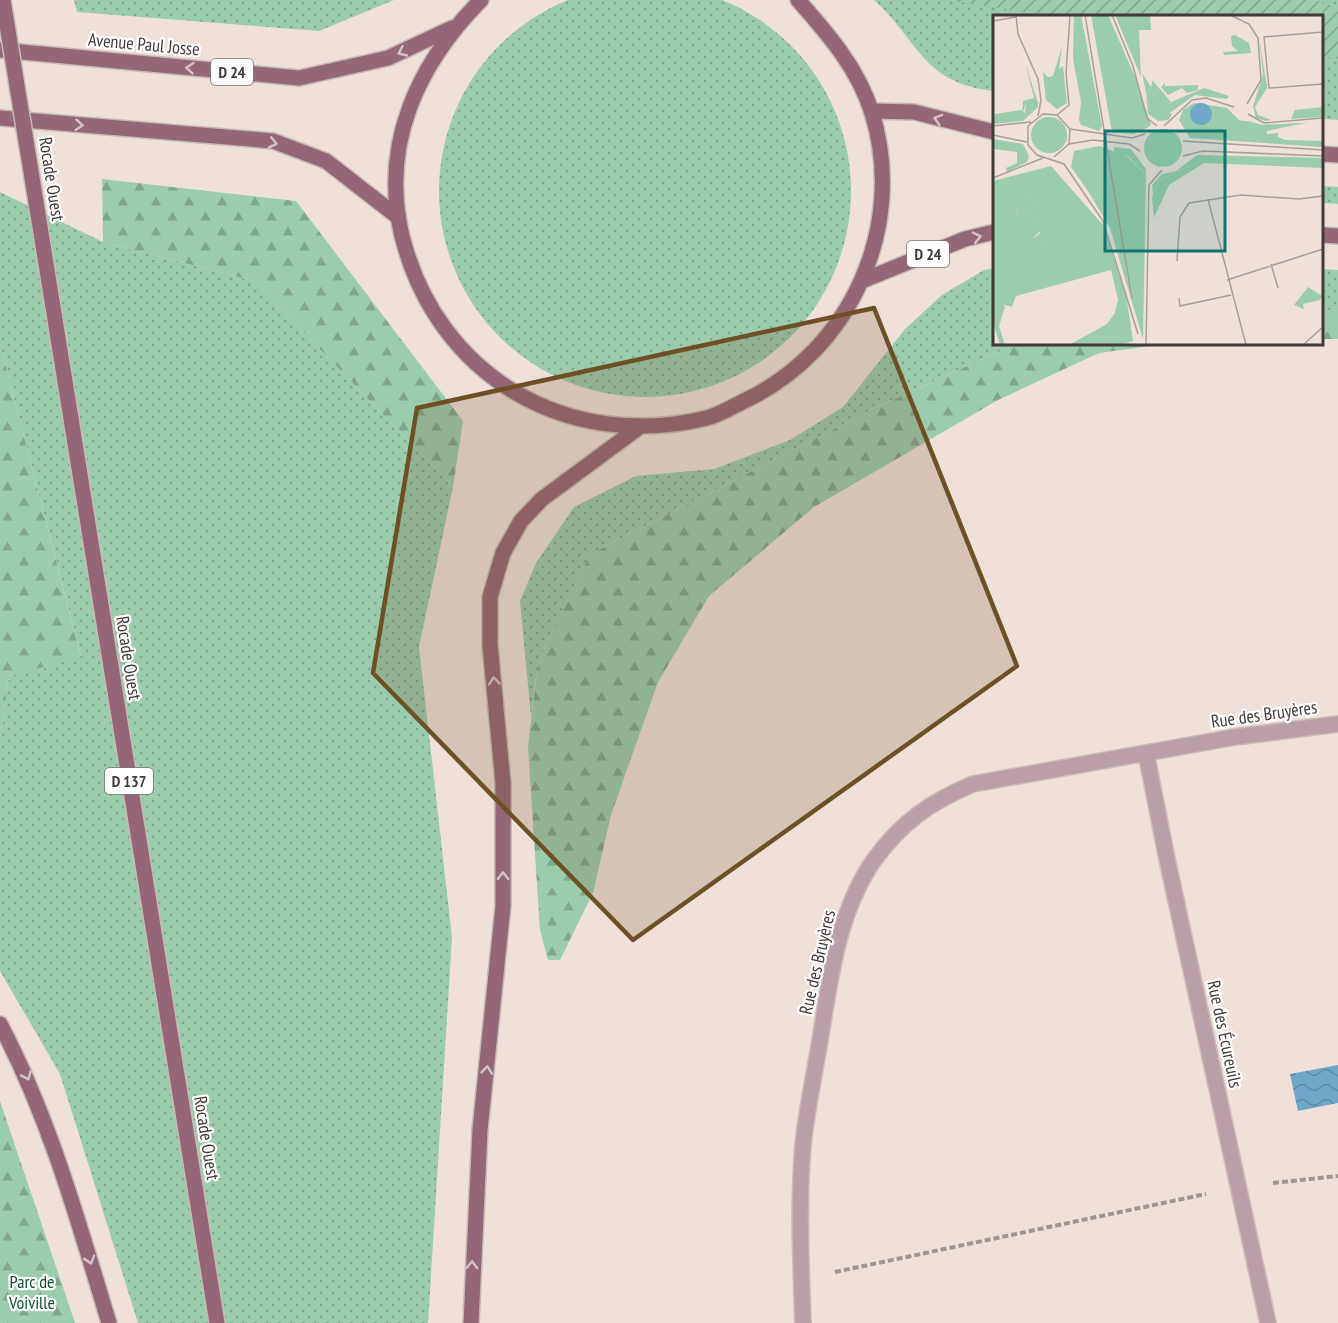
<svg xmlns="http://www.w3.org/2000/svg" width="1338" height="1323" font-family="'PT Sans Narrow',sans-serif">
<defs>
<pattern id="grass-dots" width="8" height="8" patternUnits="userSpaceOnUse" patternTransform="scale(1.5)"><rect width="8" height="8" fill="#9bccad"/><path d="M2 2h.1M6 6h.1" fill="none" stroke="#80a78e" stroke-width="1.8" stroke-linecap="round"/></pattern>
<pattern id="forest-firs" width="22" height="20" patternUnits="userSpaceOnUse" patternTransform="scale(1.5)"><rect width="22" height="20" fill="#9bccad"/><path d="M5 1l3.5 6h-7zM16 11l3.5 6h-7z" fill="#80a78e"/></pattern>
<pattern id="garden-furrows" width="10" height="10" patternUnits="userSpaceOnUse" patternTransform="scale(1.5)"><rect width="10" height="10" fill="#9bccad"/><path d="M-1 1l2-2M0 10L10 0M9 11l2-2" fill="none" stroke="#80a78e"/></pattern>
<pattern id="water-waves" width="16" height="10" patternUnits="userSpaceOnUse" patternTransform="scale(1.5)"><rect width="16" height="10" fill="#70a7c9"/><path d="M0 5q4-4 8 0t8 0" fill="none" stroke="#5d89a4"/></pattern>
</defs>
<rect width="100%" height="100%" fill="#efe0da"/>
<g fill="url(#grass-dots)">
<circle cx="645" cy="191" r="206"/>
<path d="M74,0H394L319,31L77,12Z"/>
<path d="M874,0H1338V120L1322,119V16H994V91C922,83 920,42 874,0Z"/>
<path d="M1322,186L1338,187V204L1322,203Z"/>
<path d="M0,192L103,242L254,281L453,487L419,647L452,937L428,1323H138L60,1074L0,971V739L9,676L81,656L0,344Z"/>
<path d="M994,268V344H1016L873,409L589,555L538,662L531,717L520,601L536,563L574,507L636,476L714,469L790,440L843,407L905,329L942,295L984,270Z"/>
<path d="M1322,269L1338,270V310L1322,311Z"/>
</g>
<g fill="url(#forest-firs)">
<path d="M102,179L296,201L463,421L453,487L254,281L103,242Z"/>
<path d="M1338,310V339H1322V311Z"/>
<path d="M0,344L81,657L9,676L0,739Z"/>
<path d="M1016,344H1165L1099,353L998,400L814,507L709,596L658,682L611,815L593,893L560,960H548L540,930L528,747L538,662L589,555L873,409Z"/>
<path d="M0,1101L75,1323H0Z"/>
</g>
<path fill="url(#garden-furrows)" d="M944,0H1316L1338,8V59L1322,56V16H1054Z"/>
<path fill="url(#water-waves)" d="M1338,1065V1103L1298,1111L1290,1074Z"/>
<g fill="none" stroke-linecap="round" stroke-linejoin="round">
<g stroke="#c8bbb6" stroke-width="18">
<g id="minor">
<path d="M1146,753L1167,859L1268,1323"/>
<path d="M803,1323C801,1264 798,1204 803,1145C807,1106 816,1067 822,1028C831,971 840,909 874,860C902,822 930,802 973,784L1235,737L1338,724"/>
</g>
</g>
<g stroke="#c8bbb6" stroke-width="18">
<g id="major">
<path d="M481,0C418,64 380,144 402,236C437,376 567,452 707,418C719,415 732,407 744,401C851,351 907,226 872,113C858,68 828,34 798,0"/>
<path d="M0,50L299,78L388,58L452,28"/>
<path d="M872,111L914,112L994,132"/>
<path d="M0,118L273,141L326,161L398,217"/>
<path d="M1322,154L1338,155"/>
<path d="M1322,235L1338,236"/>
<path d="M42,239L217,1323"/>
<path d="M864,280L965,239L994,232"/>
<path d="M0,1024C50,1119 78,1221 109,1323"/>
<path d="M471,1323L480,1130L503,906V783L490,645V597L503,553L521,521L542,499L638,428"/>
</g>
</g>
<g stroke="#a09591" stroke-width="4" stroke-dasharray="6 3" stroke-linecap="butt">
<path d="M1273,1183L1338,1176"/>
<path d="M835,1272L1206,1194"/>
</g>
<use href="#minor" stroke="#ba9fa9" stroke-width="15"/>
<use href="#major" stroke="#956677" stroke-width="15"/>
<g stroke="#c8bbb6" stroke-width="18" stroke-linecap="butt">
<path id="major-bridge" d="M3,0L42,239"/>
</g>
<use href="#major-bridge" stroke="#956677" stroke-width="15"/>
</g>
<defs><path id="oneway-chevron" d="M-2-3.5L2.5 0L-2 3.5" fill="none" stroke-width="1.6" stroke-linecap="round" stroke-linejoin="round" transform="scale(1.5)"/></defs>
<g stroke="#d5c2c9">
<use href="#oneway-chevron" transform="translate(402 52) rotate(155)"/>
<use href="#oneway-chevron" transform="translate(190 68) rotate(-175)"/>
<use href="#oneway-chevron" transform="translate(938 119) rotate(-164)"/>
<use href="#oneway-chevron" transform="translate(79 125) rotate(5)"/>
<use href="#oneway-chevron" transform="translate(273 143) rotate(13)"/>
<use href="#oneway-chevron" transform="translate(977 237) rotate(-13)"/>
<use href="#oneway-chevron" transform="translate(494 681) rotate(-95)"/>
<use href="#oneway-chevron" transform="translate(503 876) rotate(-90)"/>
<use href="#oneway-chevron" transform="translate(487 1070) rotate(-84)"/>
<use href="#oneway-chevron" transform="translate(27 1076) rotate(66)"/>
<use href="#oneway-chevron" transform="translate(90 1260) rotate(73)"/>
<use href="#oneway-chevron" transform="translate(472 1265) rotate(-89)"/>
</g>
<path fill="#6f5025" fill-opacity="0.2" stroke="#6f5025" stroke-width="4.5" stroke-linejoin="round" d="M874,308L1017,666L633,940L373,673L417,408Z"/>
<g text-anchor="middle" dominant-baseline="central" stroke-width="4.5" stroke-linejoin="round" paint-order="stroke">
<g fill="#fff" stroke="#797574" stroke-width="1.5">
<rect x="211" y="59" width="42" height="26" rx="4.5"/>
<rect x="907" y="241" width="42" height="26" rx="4.5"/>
<rect x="105" y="768" width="48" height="26" rx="4.5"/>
</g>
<g font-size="16" font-weight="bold" fill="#403a38">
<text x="232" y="72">D 24</text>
<text x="928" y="254">D 24</text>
<text x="129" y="781">D 137</text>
</g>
<g font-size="18" fill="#403a38" stroke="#fff">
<text transform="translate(144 44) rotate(5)">Avenue Paul Josse</text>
<text transform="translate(52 179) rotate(81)">Rocade Ouest</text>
<text transform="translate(129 658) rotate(81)">Rocade Ouest</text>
<text transform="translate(1264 714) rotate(-8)">Rue des Bruyères</text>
<text transform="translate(817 962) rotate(-77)">Rue des Bruyères</text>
<text transform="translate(1225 1034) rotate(78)">Rue des Écureuils</text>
<text transform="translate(207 1138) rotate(81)">Rocade Ouest</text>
</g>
<g font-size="18" fill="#0e5232" stroke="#fff">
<text x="32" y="1281">Parc de<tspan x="32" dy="21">Voiville</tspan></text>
</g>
</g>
<g transform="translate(993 15)">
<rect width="330" height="330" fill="#efe0da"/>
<path d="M98,0H115L144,66L158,110L154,113L140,119L119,117ZM122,0H157L158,15H146L148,62ZM242,20L256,28L258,38L231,40L230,37L245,36L239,31L238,21ZM69,32L66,54L70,51L74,88L64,94L53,85L50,57L55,62L60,61ZM159,65L178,87L169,96L179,99L185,91L175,105L165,106L155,99L153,80L157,97ZM172,68V71L205,70V75L194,78L189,73L175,80L168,72ZM33,88H45V92L30,106L0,109L2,99L28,95L32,98ZM201,88L234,93L246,105L269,110L312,108L274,116V119L285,118V122L292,125L330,126V132L197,123L186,105L190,95ZM38 120a18 18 0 1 1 36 0a18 18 0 1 1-36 0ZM151 133a19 19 0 1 1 38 0a19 19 0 1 1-38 0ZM0,124L30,129L36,141L34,147L14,157L13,153L24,148V137L0,134ZM107,131L134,141L153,160L150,324L117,213L95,176L111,186L112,177L119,175ZM204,140L330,143V148L206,146L165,166L160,181L159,170L169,159L183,156ZM33,182L50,188L23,201L24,190ZM54,202L50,213L54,218L66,207L77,222L71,230L62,226L59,234H49L48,228H56L40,224L48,217L39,206ZM0,286H8L12,292L6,311L12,330H7L0,307Z" fill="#9bccad"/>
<path d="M81,0H88L109,111L106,116L88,110L86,105L88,87L80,44ZM32,48L45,88H33L29,100L30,86L41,83ZM330,92V102L298,104L302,95ZM107,131L119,175L112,177L111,187L95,176L78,152L81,136ZM121,132L138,134L153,154V160L135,141L121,138ZM235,144L330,148V153L211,148L176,170L161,203L159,183L165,166L206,146ZM58,151L110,210L133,280L140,326L128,330H76L114,309L122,298L125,284L118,255L23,281L19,292L0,286V166ZM33,182L49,188L23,201L24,191ZM54,203L48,208L52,221L60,219L61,225L59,234H49L48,228L54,230L56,226L40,223L49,214L39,206ZM315,272L329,281L327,285L310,289L311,294L301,290Z" fill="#9bccad" fill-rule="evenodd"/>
<path d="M266,22L274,73L262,92L265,100L278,105L273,106L263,103L260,91L270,60ZM149,58L160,75L164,95L161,100L157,97ZM211,73L236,81L234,84L202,80L171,102L169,96L178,87ZM193,94V102L200,112L216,111L237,122L197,116L188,109ZM255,106L269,110L313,108L262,116L228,111L233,107Z" fill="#9bccad"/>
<path d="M197 99a11 11 0 1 1 22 0a11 11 0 1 1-22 0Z" fill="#70a7c9"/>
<path fill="none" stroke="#a99e99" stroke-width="1.5" d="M23,0L25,19L45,64L48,85L45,101M92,0L139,284M119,0L140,51L154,103L164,111M237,0L256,9L265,23L268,65L254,89M0,6L23,2M330,17L271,22L276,73L330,69M255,99L271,108L330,103M64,100L76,90L73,58L77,0M0,111L38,107M171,111L199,85L213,83L241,92M77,114L139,123L152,119M0,120L34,127M190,126L330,135M76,129L100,125L136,129L147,136M190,141L210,136L330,141M61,142L76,129L77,114L64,100L50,99L35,111V130L44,140L71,149L110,206L145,319M0,163L50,143M215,184L253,330M184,246L187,202L196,188L248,180L306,184L330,181M278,249L285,273M234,265L330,234M186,283L187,291L238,280M153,330L156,170L169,155M310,330L330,312"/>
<path fill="#0f766e" fill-opacity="0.15" stroke="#0f766e" stroke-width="3" d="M112,116H232V236H112Z"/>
<rect width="330" height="330" fill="none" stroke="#403a38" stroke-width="3"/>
</g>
</svg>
